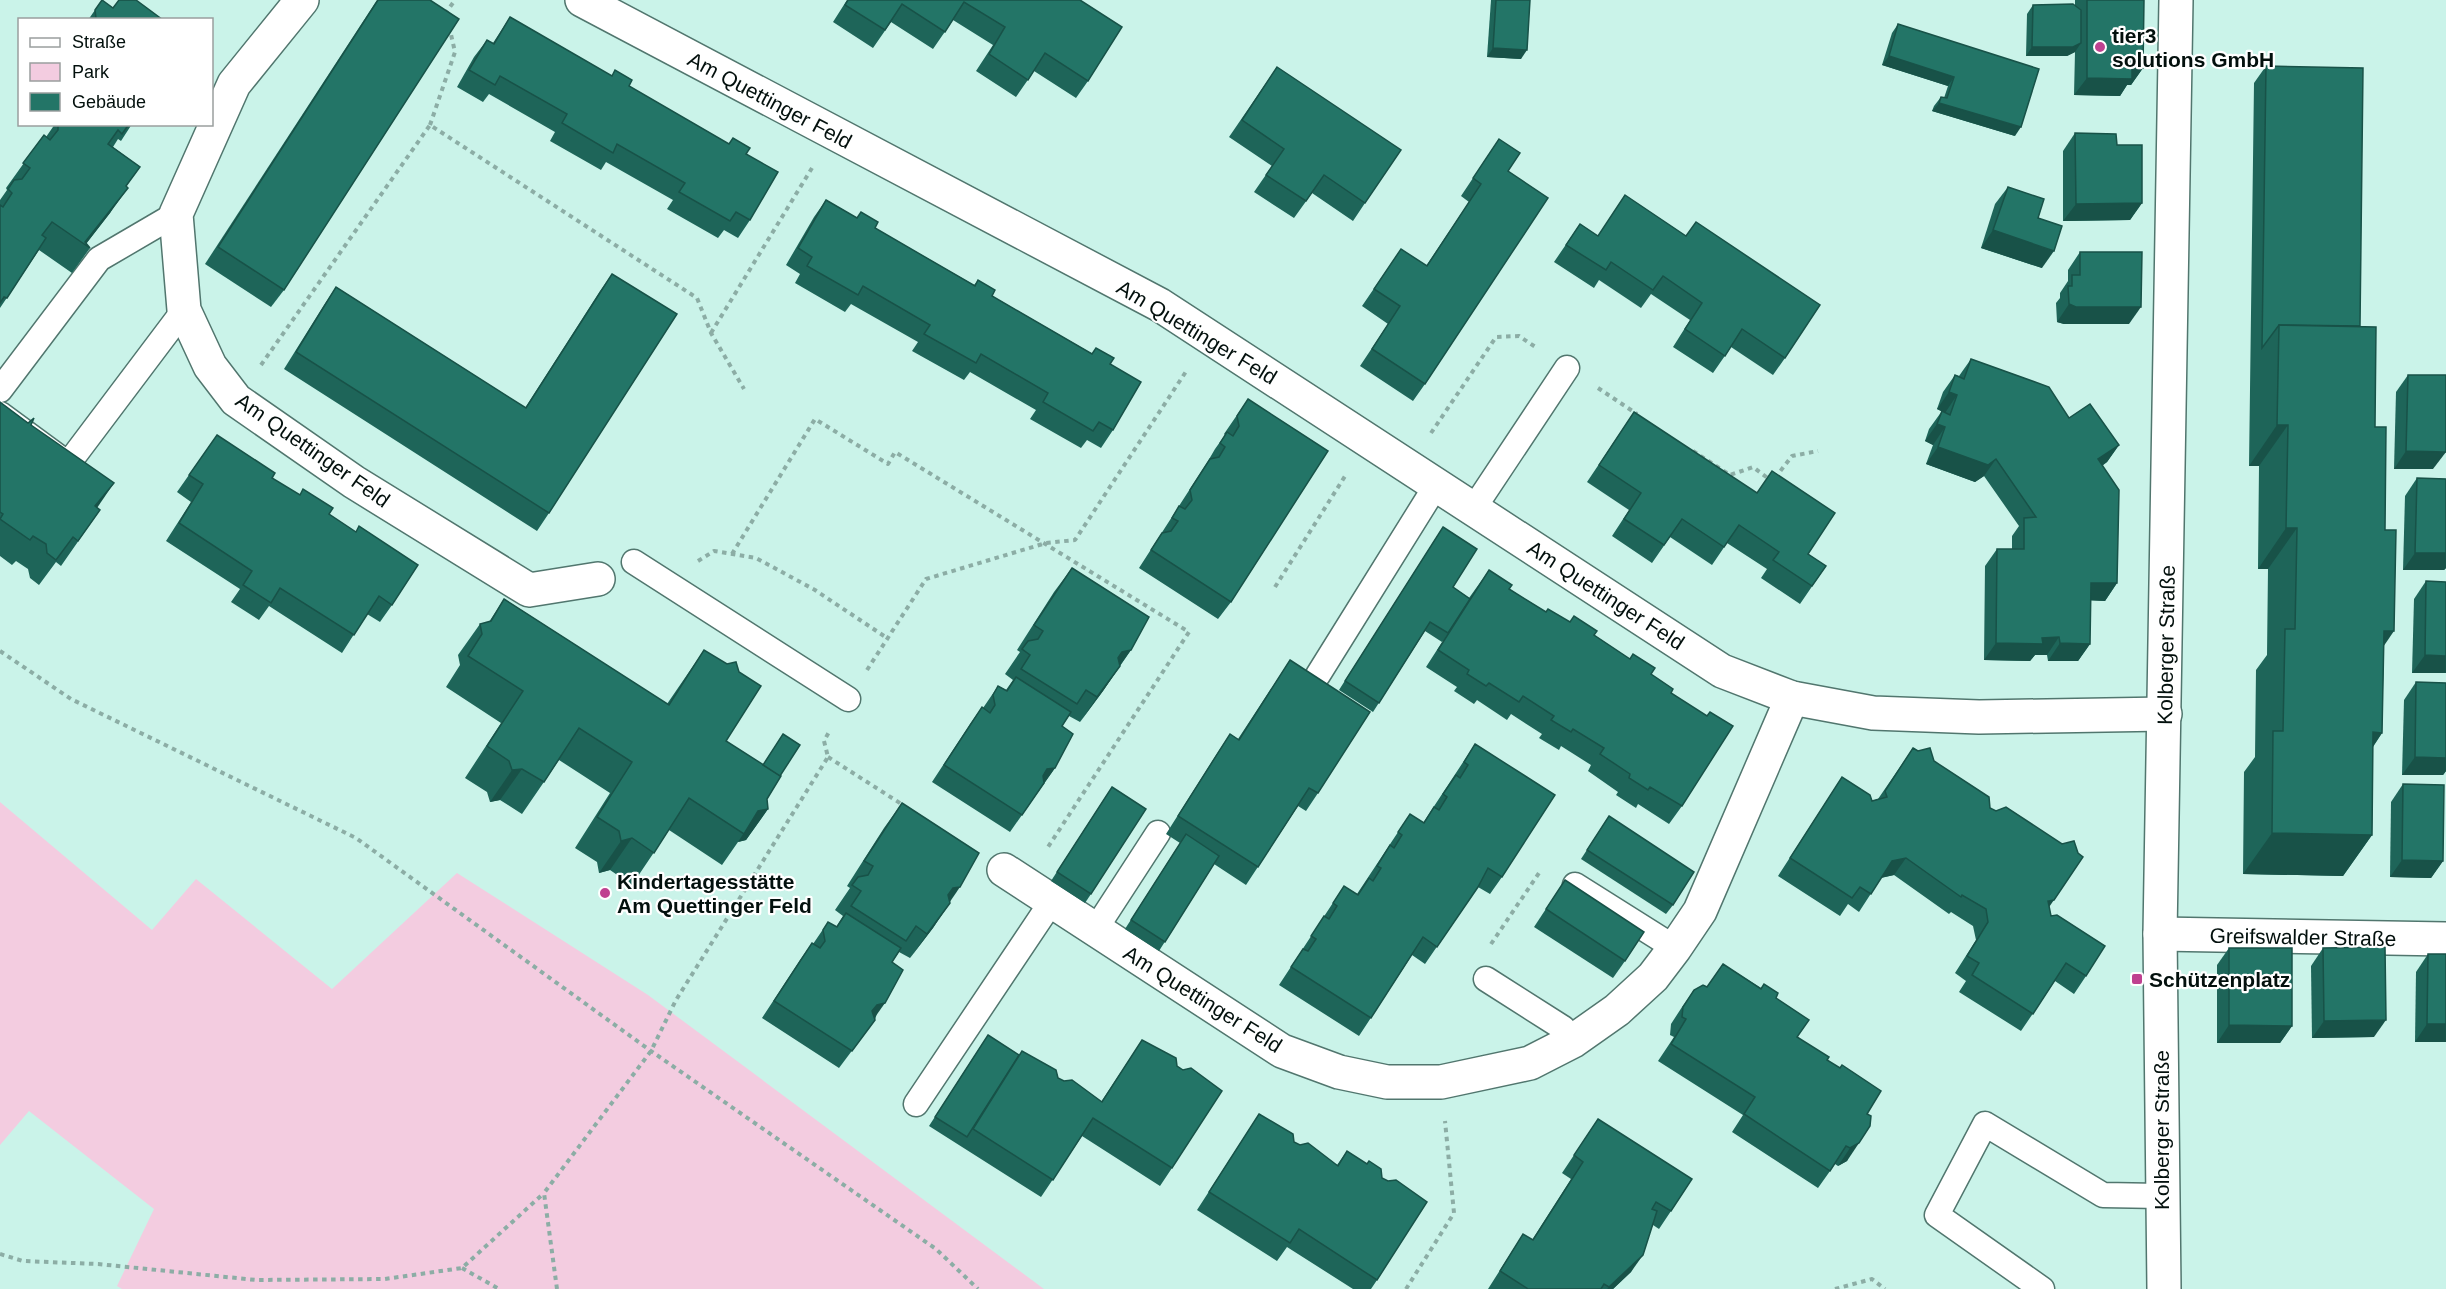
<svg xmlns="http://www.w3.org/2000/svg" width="2446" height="1289" font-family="Arial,sans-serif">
<rect width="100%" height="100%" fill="#caf3e9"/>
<path fill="#f3cce0" d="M0,802L152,930L196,879L332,989L457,873L648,995L1044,1289H122L117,1286L154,1209L29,1111L0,1145Z"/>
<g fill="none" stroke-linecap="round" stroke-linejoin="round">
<g stroke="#51766e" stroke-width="27">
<g id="lane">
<path d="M0,390L99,259L176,214"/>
<path d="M0,414L68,464L184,310"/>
<path d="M1474,508L1567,368"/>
<path d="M634,562L848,699"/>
<path d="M1318,675L1437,484"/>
<path d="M1575,885L1675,948"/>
<path d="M1095,930L1158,833"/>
<path d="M1486,979L1563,1028L1573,1041"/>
<path d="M916,1104L1052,901"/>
<path d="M2042,1289L1937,1215L1985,1124L2103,1195L2161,1196"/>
</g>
</g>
<g stroke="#51766e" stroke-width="36">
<g id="street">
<path d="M302,0L234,84L176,214L184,310L210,366L236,400L354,482L529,590L598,579"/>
<path d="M582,0L1160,305L1722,671L1792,698L1873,713L1979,717L2165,714"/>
<path d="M1004,870L1282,1051L1339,1072L1387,1082H1441L1530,1063L1573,1041L1617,1010L1653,977L1675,948L1700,911L1792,698"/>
<path d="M2160,934L2446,939"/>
<path d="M2164,1289L2160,934L2176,0"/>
</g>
</g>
<g stroke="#8cada5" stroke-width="4" stroke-dasharray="4.5 4.5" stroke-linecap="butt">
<path d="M445,14L455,0"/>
<path d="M430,125L455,52L450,30"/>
<path d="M711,333L812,168"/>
<path d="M261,365L430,125L697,298L711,333L744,389"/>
<path d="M1598,388L1637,414"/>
<path d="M1431,433L1496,337L1519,336L1537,348"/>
<path d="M1693,451L1730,475L1753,467L1769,479"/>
<path d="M1775,478L1792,456L1818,451"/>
<path d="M732,554L815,419L888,464L895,452L1189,632L1046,850"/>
<path d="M698,561L714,551L756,558L815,590L887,638"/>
<path d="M1275,587L1347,473"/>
<path d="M0,651L71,699L356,838L651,1051L936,1249L978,1289"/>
<path d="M867,670L926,579L1046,543L1075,540L1187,370"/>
<path d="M828,757L903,805"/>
<path d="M1491,944L1539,873"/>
<path d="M0,1254L23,1261L98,1264L256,1280L385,1279L462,1268L544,1193"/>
<path d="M462,1268L499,1289"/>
<path d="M557,1289L544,1193L651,1051L676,1000L828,757L824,741L830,730"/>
<path d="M1406,1289L1454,1213L1445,1121"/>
<path d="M1835,1289L1872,1279L1885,1289"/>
</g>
<use href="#lane" stroke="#fff" stroke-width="24"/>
<use href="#street" stroke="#fff" stroke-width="33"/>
</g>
<g fill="#1e6559">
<path d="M102,0L113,8L163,20H88Z"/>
<path d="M377,0H430L284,290L271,307L205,264Z"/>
<path d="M847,0H1080L1088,81L1076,98L1034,71L1016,97L976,71L993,45L953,20L933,49L891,22L873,48L833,22Z"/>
<path d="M1491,0H1530L1521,59L1487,57Z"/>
<path d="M2075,0H2144L2143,68L2131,85H2127L2120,96L2074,95L2075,52L2067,56H2026L2027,14L2033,5L2075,6Z"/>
<path d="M510,17L729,144L733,138L746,154L750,220L738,238L724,230L718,238L667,209L673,200L606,162L601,170L550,141L555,132L489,94L483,102L457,87L474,57L487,40L493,43Z"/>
<path d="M1898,24L2015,136L1932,111L1934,106L1941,97L1944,98L1948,86L1882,65L1892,33Z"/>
<path d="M2266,66L2360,326L2375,427L2384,646L2382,733L2373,747L2372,835L2343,876L2243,874L2244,772L2255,757L2256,670L2267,655L2268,569H2258L2259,466H2249L2254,83Z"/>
<path d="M1277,67L1365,203L1353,221L1312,193L1294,218L1254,192L1272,166L1229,137Z"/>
<path d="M55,124H132L121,141L118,139L113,147L140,167L126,186L110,213L86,244L90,248L72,273L39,250L0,308V200L7,190L6,188L44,135L46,137Z"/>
<path d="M2075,133L2117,145L2142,203L2130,220L2063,221V151Z"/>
<path d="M1499,139L1508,171L1425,384L1413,401L1360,366L1388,324L1362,306L1401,249L1426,266L1469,202L1461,196Z"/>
<path d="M2008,187L2038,218L2042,268L1981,248L1995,204Z"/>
<path d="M1625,195L1785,358L1773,375L1731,347L1713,373L1673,347L1690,320L1651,294L1641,308L1599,280L1594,288L1554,262L1580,224L1598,236Z"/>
<path d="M826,200L974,285L978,280L992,296L1110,364L1113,430L1101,448L1087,440L1081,448L1030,419L1036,410L970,372L964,380L912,351L918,342L851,304L845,312L795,283L800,274L786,265L814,217Z"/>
<path d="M2080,252L2129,324H2064L2057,322L2056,303L2060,298V293L2068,281V270Z"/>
<path d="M612,274L549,513L537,531L284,369L324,305L336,287L525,408L600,291Z"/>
<path d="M1971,359L2069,418L2119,445L2107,462L2102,466L2117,583L2105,601L2090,600V644L2078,661H2048L2047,655H2035L2030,661L1984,660L1985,566L1997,549H2012V536L2019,526L1984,476L1975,482L1926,464L1933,445L1925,441L1929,429L1942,411L1945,413L1937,409L1943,392L1955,375L1959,376Z"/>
<path d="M2408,375L2433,469H2394L2396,392Z"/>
<path d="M1248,399L1231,602L1218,619L1139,568L1208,461L1215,449L1225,435L1224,434Z"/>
<path d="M0,402L31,425L97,508L100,510L61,566L56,562L39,585L30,578L28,569L16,561L12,565L0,556Z"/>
<path d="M1634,412L1808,554L1826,566L1800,604L1761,578L1767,569L1727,543L1712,565L1670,537L1652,563L1612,536L1629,510L1587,482Z"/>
<path d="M217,435L272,478L329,514L392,605L380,622L367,614L342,653L269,606L259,620L231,602L240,589L166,541L191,502L177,492Z"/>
<path d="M2417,478L2446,479V568L2444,570H2403L2405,496Z"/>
<path d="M1443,527L1453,587L1469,598L1489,570L1509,589L1546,612L1570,622L1594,635L1651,674L1671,693L1682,806L1669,824L1638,804L1636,808L1616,795L1618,792L1588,771L1591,765L1561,746L1559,750L1539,738L1542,734L1511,714L1507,720L1477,700L1474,704L1454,691L1457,687L1426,667L1444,639L1442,642L1425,631L1373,712L1339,690Z"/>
<path d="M1072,568L1131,650L1103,691L1080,722L1069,716L1062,726L1055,768L1010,832L932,782L970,724L982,707L983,708L998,686L1006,690L1013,680L1005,674L1020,652L1017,650L1054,592Z"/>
<path d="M2426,581L2446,673H2412L2414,599Z"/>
<path d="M504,599L667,704L704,650L726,741L763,765L783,734L780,776L767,799L768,809L746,840L738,842L722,865L669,830L632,885L610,870L599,873L597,862L575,848L610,793L559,760L522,814L500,800L490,802L487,792L465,778L501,723L446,687L460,665L458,655L480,624L489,622Z"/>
<path d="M1290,660L1318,793L1306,811L1298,806L1246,885L1214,864L1159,951L1125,929L1180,843L1166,834L1218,752L1230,734L1238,739Z"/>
<path d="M2416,682L2446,683V771L2443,775H2402L2404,700Z"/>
<path d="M1475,744L1502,877L1490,894L1478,887L1425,964L1412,955L1359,1036L1279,985L1344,886L1357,894L1410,814L1423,823Z"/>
<path d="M1913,748L1934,761L1990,808L2049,907L2051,916L2086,976L2074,994L2055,981L2021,1031L1959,992L1966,981L1955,973L1976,940L1973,926L1951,912L1949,914L1894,875L1881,878L1859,912L1848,904L1840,916L1778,876L1842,777L1872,801L1878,799Z"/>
<path d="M2403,784L2443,861L2431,878L2390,877L2391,802Z"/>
<path d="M1106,796L1091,894L1085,903L1051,881Z"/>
<path d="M902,803L950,901L933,928L910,958L899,952L892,962L875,1020L839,1068L762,1018L800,960L812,943L813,944L828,922L836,927L843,916L835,910L850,888L847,886L884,828Z"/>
<path d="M1609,816L1673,905L1666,914L1581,859Z"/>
<path d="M1565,880L1625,961L1613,978L1534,927Z"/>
<path d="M2229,948L2292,1026L2280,1043H2217V965Z"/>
<path d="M2323,948L2374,1037L2312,1038L2311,966Z"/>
<path d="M2428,954H2446V1042H2415L2416,972Z"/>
<path d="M1723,964L1761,988L1764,984L1776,998L1797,1037L1827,1060L1867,1114L1847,1161L1838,1166L1835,1164L1818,1188L1732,1132L1743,1115L1658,1061L1674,1037L1670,1035L1671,1024L1682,1007L1694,990L1707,987Z"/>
<path d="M1142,1040L1172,1168L1160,1186L1082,1136L1041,1197L929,1126L982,1044L1019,1055L1058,1078L1101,1102Z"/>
<path d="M1259,1114L1294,1142L1337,1165L1347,1151L1382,1178L1388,1181L1377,1280L1371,1289H1353L1287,1247L1277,1261L1197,1210Z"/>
<path d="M1598,1119L1671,1211L1659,1229L1653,1225L1631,1272L1613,1289H1488L1523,1234L1532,1240L1571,1179L1562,1173Z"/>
</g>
<g fill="#185248">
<path d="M2081,43L2075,52L2067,56H2026L2032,47Z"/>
<path d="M1493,48L1527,50L1521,59L1487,57Z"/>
<path d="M1889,56L1954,77L1948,86L1882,65Z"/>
<path d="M2132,68H2143L2131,85H2127L2120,96L2074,95L2087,78Z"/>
<path d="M1939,103L2021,127L2015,136L1932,111Z"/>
<path d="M128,188L110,213L85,245L84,244Z"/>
<path d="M2142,203L2130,220L2063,221L2076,204Z"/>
<path d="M1993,230L2054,251L2042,268L1981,248Z"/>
<path d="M2069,304L2141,307L2129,324H2064L2057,322Z"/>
<path d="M1949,392L1957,395L1945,413L1937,409Z"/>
<path d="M1937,424L1945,427L1933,445L1925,441Z"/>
<path d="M2277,425H2288L2259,466H2249Z"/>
<path d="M2119,445L2107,462L2085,477L2098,459Z"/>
<path d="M1938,447L1996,459L1984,476L1975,482L1926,464Z"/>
<path d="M2406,451L2446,452L2433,469H2394Z"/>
<path d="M114,483L97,508L95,506Z"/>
<path d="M2286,528H2297L2268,569H2258Z"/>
<path d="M2415,553H2446V568L2444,570H2403Z"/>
<path d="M2091,583H2117L2105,601L2079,600Z"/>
<path d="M2384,631H2394L2366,672Z"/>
<path d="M2059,637L2047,655H2035L2030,661L1984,660L1996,643L2042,638Z"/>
<path d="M2060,643L2090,644L2078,661H2048Z"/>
<path d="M1131,650L1113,675L1105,677L1122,652Z"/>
<path d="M2425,655L2446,656V673H2412Z"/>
<path d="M1120,666L1103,691L1080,722L1097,697Z"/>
<path d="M2373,732L2382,733L2354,774Z"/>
<path d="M2415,757L2446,758V771L2443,775H2402Z"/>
<path d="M1055,768L1043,785L1035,786L1047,769Z"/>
<path d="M522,769L500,800L490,802L512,770Z"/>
<path d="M768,809L746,840L738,842L758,811Z"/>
<path d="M2272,833L2372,835L2343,876L2243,874Z"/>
<path d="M632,838L610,870L599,873L621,841Z"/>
<path d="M1906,858L1894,875L1880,878L1892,861Z"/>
<path d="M2402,860L2443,861L2431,878L2390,877Z"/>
<path d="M960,887L943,912L935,913L953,888Z"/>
<path d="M2054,900L2042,917L2048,901Z"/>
<path d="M950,903L933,928L910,958L927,934Z"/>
<path d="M885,1003L873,1020L865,1022L877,1005Z"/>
<path d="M2386,1020L2374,1037L2312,1038L2324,1021Z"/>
<path d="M2427,1024H2446V1042H2415Z"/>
<path d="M2229,1025L2292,1026L2280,1043H2217Z"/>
<path d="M1859,1143L1847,1161L1838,1166L1850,1148Z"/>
<path d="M1643,1255L1631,1272L1613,1289H1607Z"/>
</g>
<g fill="#237567" stroke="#185248" stroke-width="1.5">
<path d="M102,0L113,8L119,0H136L163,20H95L96,18L95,10Z"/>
<path d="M378,0H430L459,19L284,290L218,247Z"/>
<path d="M848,0H1080L1122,27L1088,81L1045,53L1028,80L989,54L1005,27L964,2L945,32L902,4L885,30L845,5Z"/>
<path d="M1496,0H1530L1527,50L1493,48Z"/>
<path d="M2087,0H2144L2143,68H2132V79L2087,78Z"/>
<path d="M2073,4L2081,10V43L2073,47H2032L2033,5Z"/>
<path d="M510,17L612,76L615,70L632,80L629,86L729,144L733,138L750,148L746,154L778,172L750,220L736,212L730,221L679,192L685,183L617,144L613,153L562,123L567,114L500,76L495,85L469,70L487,40L494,44Z"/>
<path d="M1898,24L2039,69L2021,127L1939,103L1941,97L1947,98L1954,77L1889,56Z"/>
<path d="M2266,66L2363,68L2360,326L2279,325L2262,348Z"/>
<path d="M1277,67L1401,150L1365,203L1324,175L1306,201L1266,175L1284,149L1242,120Z"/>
<path d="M58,124H129L122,134L118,130L108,144L140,167L126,186L128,188L85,242L90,248L52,222L42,235L46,238L7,298L4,297L0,303V205L3,207L12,193L8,189L14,180L22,179L30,168L23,163L44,135L50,140L58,130Z"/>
<path d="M2075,133L2116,134L2117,145H2142V203L2076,204Z"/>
<path d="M1499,139L1520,153L1508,171L1548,198L1425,384L1372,349L1400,306L1374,289L1401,249L1427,266L1481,184L1473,178Z"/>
<path d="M2008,187L2044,199L2038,218L2062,226L2054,251L1993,230Z"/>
<path d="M1625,195L1686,236L1696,222L1820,305L1785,358L1742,329L1725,356L1685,329L1702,303L1663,276L1653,290L1611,262L1606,270L1566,245L1580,224L1598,236Z"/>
<path d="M826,200L857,218L861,212L878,222L875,228L975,286L978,280L995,290L992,296L1092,354L1096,348L1114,358L1110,364L1141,382L1113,430L1099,422L1093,431L1043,402L1048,393L981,354L976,363L924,334L930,325L863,286L858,295L807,266L812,257L798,248Z"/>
<path d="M2080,252H2142L2141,307H2076L2069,304L2068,286H2072V275H2080Z"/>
<path d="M612,274L677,314L549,513L296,352L336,287L526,408Z"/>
<path d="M2279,325L2376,327L2375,427H2386L2385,530H2396L2394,631H2384L2382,733L2373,732L2372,835L2272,833L2273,731H2283L2285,629H2295L2297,528H2286L2288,425H2277Z"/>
<path d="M1971,359L2049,387L2069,418L2090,404L2119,445L2098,459L2119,490L2117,583H2091L2090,644L2060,643L2059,637L2042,638L2043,644L1996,643L1997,549H2024V518L2036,517L1996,459L1988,465L1938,447L1945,427L1937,424L1942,411L1950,415L1957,395L1949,392L1955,375L1964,379Z"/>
<path d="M2408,375H2446V452L2406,451Z"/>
<path d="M1248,399L1328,451L1231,602L1151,550L1162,533L1171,531L1178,521L1172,518L1179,506L1185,509L1192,500L1190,490L1210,459L1219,457L1225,447L1220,443L1227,432L1233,436L1239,426L1237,416Z"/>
<path d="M0,402L28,423L34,418L31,425L114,483L95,506L100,510L78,541L73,537L56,560L47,553L46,544L33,536L30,540L0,519L3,514L0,512Z"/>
<path d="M1634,412L1757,493L1772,471L1835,513L1808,554L1826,566L1812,586L1773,560L1779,552L1739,525L1724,547L1682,519L1664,545L1624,519L1641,493L1599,465Z"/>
<path d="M217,435L275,473L272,478L300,495L303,489L333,508L329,514L356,532L359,526L418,565L392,605L379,596L354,635L280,588L271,603L243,585L252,571L179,523L203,484L189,475Z"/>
<path d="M2417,478L2446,479V553H2415Z"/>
<path d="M1443,527L1477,549L1453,587L1470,599L1448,633L1430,622L1379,703L1345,681Z"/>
<path d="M1072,568L1149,617L1131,650L1122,652L1118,658L1120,666L1097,697L1086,690L1077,704L1021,669L1030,655L1022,649L1028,641L1038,639L1043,631L1034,625Z"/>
<path d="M1489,570L1512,585L1509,589L1546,612L1548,609L1570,622L1574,616L1597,631L1594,635L1630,659L1633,654L1655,668L1651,674L1673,689L1671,693L1707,716L1710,712L1733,726L1682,806L1650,787L1648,790L1629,778L1630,774L1600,754L1604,748L1573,729L1571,732L1551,720L1554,716L1523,696L1519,702L1489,683L1486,686L1467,674L1469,670L1438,650Z"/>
<path d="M2426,581L2446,582V656L2425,655Z"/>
<path d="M504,599L669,705L704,650L727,664L736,662L739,672L761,686L726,741L781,776L767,799L768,809L758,811L744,834L689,798L654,853L632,838L621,841L619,831L597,817L632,762L579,728L544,782L522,769L512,770L509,761L487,746L523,691L468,656L482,634L480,624L491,621Z"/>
<path d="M1290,660L1370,712L1318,793L1309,788L1258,867L1178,816L1230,734L1239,740Z"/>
<path d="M1016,677L1071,712L1062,726L1073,734L1055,768L1047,769L1043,776L1044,783L1022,815L944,765L982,707L990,713L995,705L993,695L998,686L1007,691Z"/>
<path d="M2416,682L2446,683V758L2415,757Z"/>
<path d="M783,734L800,745L780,776L763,765Z"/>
<path d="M1475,744L1555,795L1502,877L1488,868L1478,887L1437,947L1423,937L1371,1018L1291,967L1303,949L1308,951L1316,939L1311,936L1324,916L1329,919L1337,906L1333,903L1344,886L1358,895L1369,878L1373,881L1381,868L1377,866L1390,845L1394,848L1402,835L1398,832L1410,814L1424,823L1434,807L1439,810L1447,797L1443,794L1456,775L1460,778L1468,765L1464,762Z"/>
<path d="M1913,748L1918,751L1930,748L1934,761L1989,797L1990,808L1996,811L2006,807L2062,844L2074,841L2078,853L2083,857L2054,900L2048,901L2051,916L2057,915L2105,946L2086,976L2066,963L2033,1014L1972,975L1979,963L1967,956L1988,922L1986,909L1962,895L1961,897L1906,858L1892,861L1871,894L1860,887L1852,898L1790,858L1842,777L1870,795L1872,801L1887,797L1885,791Z"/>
<path d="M2403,784L2444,785L2443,861L2402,860Z"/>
<path d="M1112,787L1146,809L1091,894L1057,872Z"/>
<path d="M902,803L979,853L960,887L953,888L948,895L950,903L927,934L916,926L906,941L851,906L861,891L852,885L858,877L868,875L873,866L864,861Z"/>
<path d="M1609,816L1694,872L1673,905L1587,850Z"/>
<path d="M1186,834L1219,856L1165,942L1131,920Z"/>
<path d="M1565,880L1644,932L1625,961L1546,909Z"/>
<path d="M846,913L901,948L892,962L903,970L885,1003L877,1005L872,1011L875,1020L852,1051L774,1001L812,943L820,948L825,941L823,930L828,922L837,927Z"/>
<path d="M2385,947L2386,1020L2324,1021L2323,948Z"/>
<path d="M2229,948H2292V1026L2229,1025Z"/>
<path d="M2428,954H2446V1024H2427Z"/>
<path d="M1723,964L1761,989L1764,984L1778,993L1776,998L1809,1020L1797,1037L1829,1057L1827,1060L1840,1068L1842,1065L1881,1091L1867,1114L1871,1116L1870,1126L1859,1143L1850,1148L1846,1146L1830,1171L1744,1114L1755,1097L1671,1044L1686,1019L1682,1017L1683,1007L1694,990L1703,985L1707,987Z"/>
<path d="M988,1035L1019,1055L967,1137L935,1117Z"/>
<path d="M1142,1040L1176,1058L1177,1066L1183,1070L1191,1068L1222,1091L1172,1168L1093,1118L1053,1180L973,1129L1022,1051L1056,1070L1058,1078L1064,1081L1072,1080L1102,1102Z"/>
<path d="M1259,1114L1293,1134L1294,1142L1300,1145L1308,1143L1338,1166L1347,1151L1367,1164L1369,1161L1381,1169L1382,1178L1388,1181L1396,1180L1427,1202L1377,1280L1299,1229L1290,1243L1209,1192Z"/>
<path d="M1598,1119L1692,1179L1671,1211L1656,1202L1652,1209L1657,1211L1643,1255L1609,1287L1604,1284L1601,1289H1528L1500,1271L1523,1234L1533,1240L1583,1162L1574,1155Z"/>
</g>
<g fill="#bf4190" stroke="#fff" stroke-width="2">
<circle cx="2100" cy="47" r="6"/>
<circle cx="605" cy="893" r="6"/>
<rect x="2131" y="973" width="12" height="12" rx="3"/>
</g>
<g text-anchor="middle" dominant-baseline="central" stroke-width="4.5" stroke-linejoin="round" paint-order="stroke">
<g font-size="21" font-weight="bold" fill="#03100d" stroke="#fff" text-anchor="start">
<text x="2112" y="35">tier3<tspan x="2112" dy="24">solutions GmbH</tspan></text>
<text x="617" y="881">Kindertagesstätte<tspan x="617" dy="24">Am Quettinger Feld</tspan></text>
<text x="2149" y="979">Schützenplatz</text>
</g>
<g font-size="21" fill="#03100d" stroke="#fff">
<text transform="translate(770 100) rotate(28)">Am Quettinger Feld</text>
<text transform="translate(1197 332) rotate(31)">Am Quettinger Feld</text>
<text transform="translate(313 450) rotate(35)">Am Quettinger Feld</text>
<text transform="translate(1606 595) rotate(33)">Am Quettinger Feld</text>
<text transform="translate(2166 645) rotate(-89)">Kolberger Straße</text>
<text transform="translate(2303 937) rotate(1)">Greifswalder Straße</text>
<text transform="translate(1203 999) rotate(32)">Am Quettinger Feld</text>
<text transform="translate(2161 1130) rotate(-90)">Kolberger Straße</text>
</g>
</g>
<rect x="18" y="18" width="195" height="108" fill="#ffffff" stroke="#9a9f9e" stroke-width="1.5"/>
<rect x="30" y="38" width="30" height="9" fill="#ffffff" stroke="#9a9f9e" stroke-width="1.5"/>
<text x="72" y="48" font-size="18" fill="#03100d">Straße</text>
<rect x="30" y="63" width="30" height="18" fill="#f3cce0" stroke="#9a9f9e" stroke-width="1.5"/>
<text x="72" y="78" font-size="18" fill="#03100d">Park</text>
<rect x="30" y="93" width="30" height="18" fill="#237567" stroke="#9a9f9e" stroke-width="1.5"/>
<text x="72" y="108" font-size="18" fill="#03100d">Gebäude</text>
</svg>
